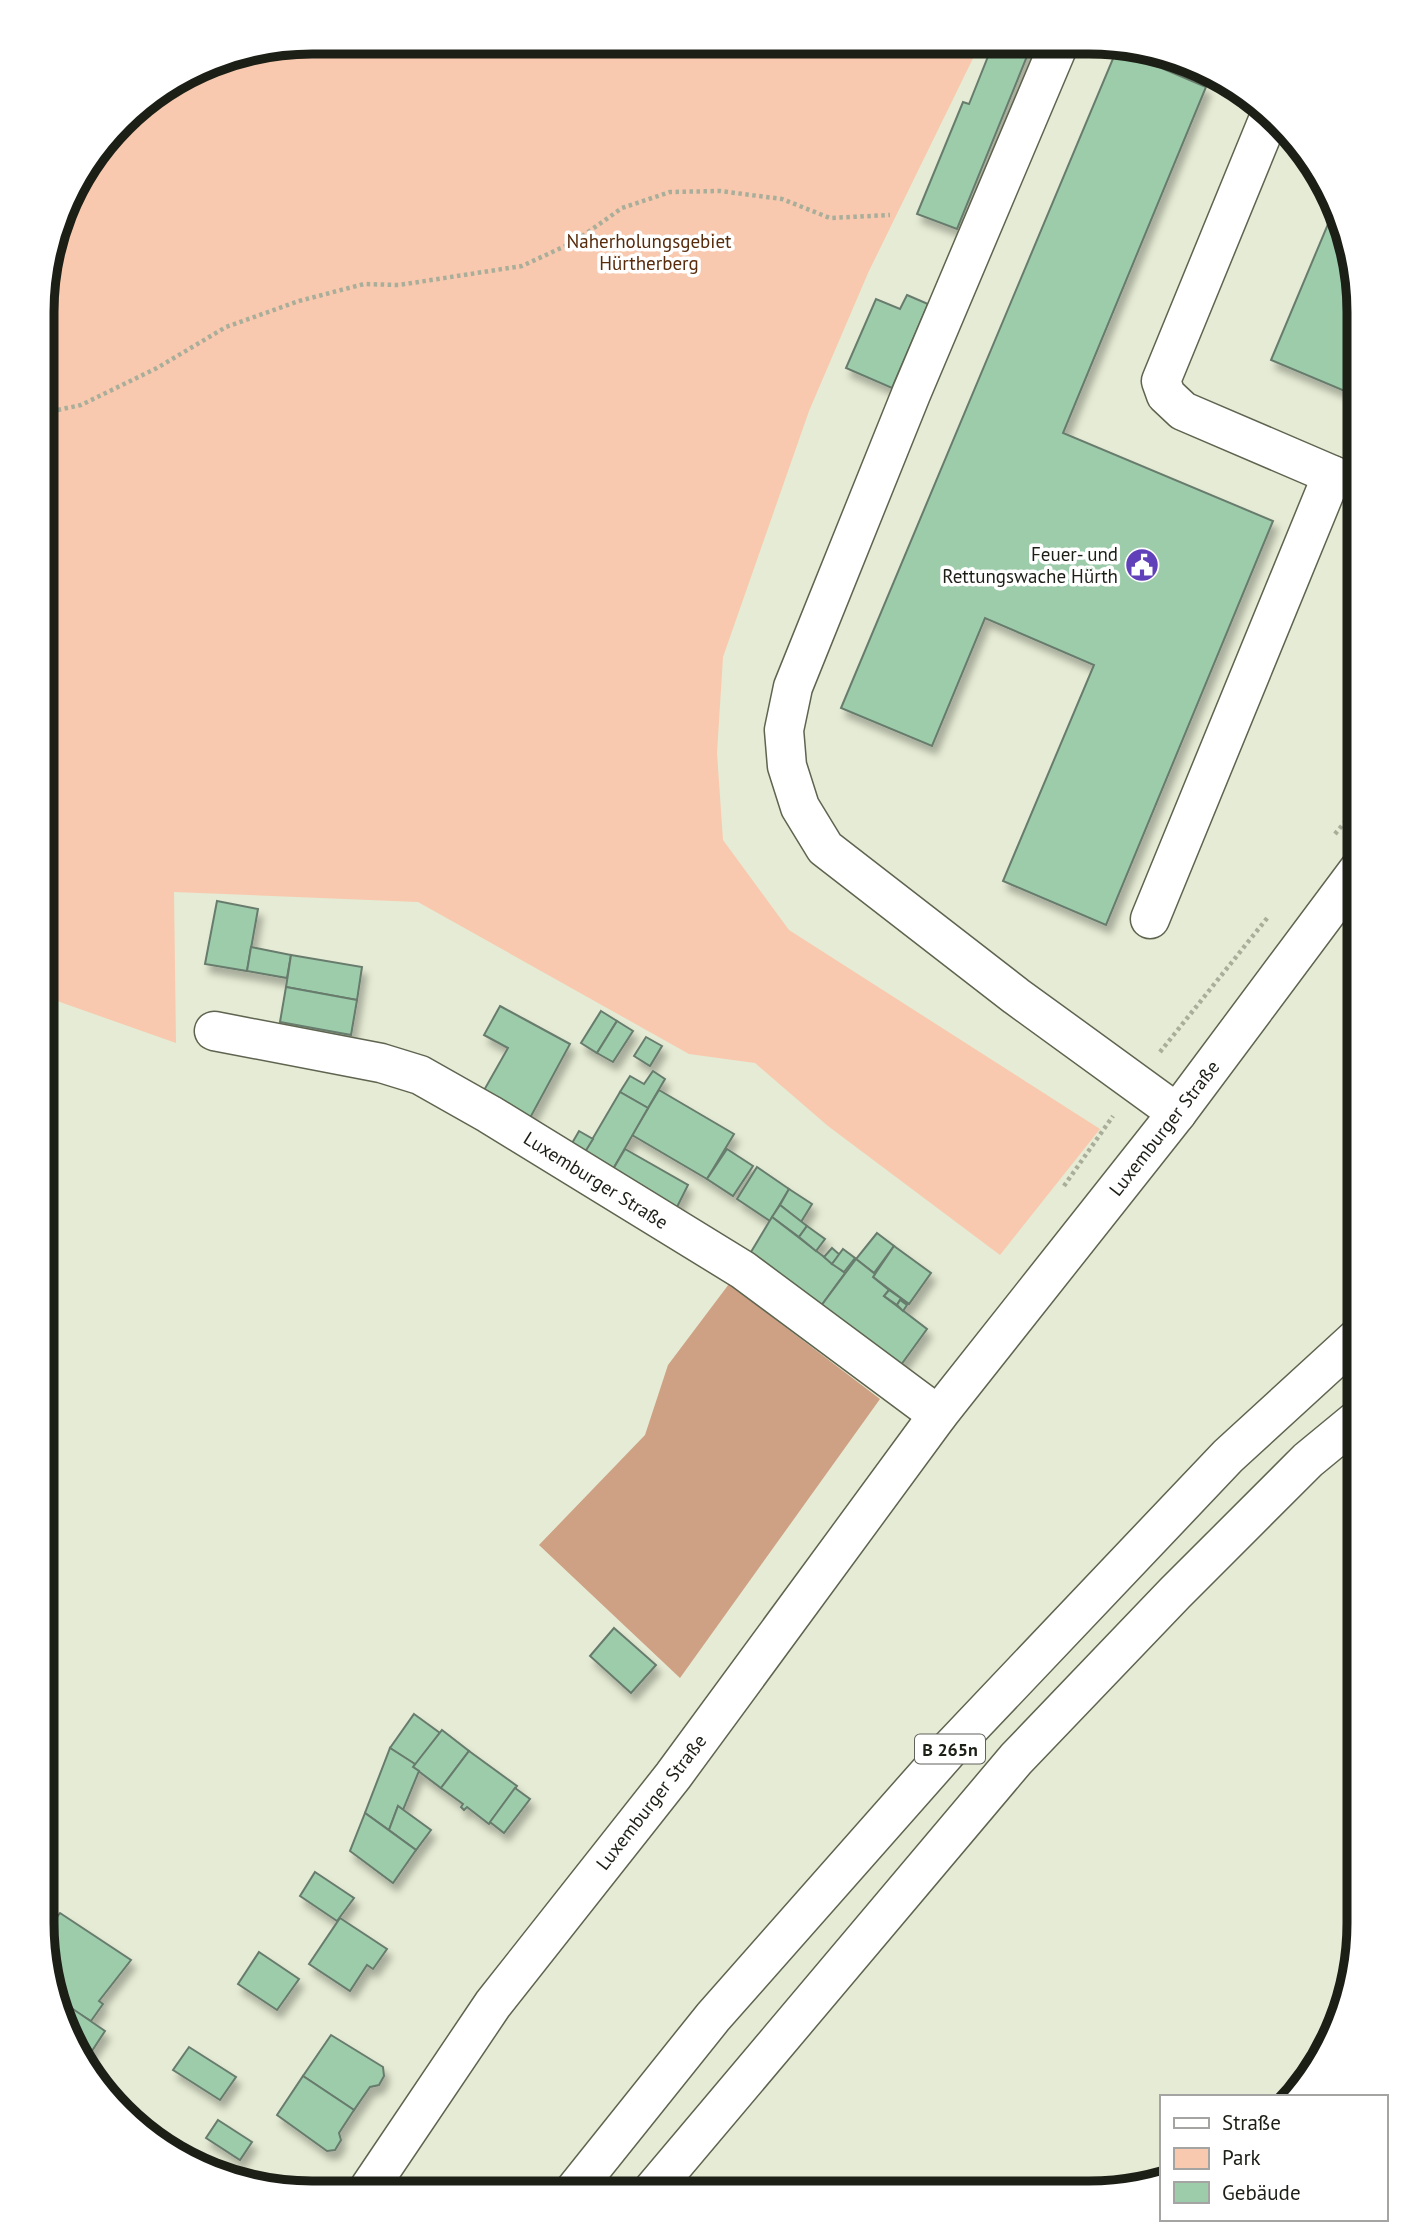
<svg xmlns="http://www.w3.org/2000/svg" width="1401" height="2235" font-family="'PT Sans',sans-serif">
<defs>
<filter id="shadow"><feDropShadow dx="4.5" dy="8" stdDeviation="3.5" flood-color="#0004"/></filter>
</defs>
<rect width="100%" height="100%" fill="#e5ebd4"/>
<path fill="#f8c9ae" d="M313,42L980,44L868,273L809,411L723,657L717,753L723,840L789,930L1100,1129L1000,1255L828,1126L755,1063L689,1054L418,902L174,892L176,1043L43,996L44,278L70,193L134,109L210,62Z"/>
<path fill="#cea084" d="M729,1284L880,1399L680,1678L539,1545L645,1435L668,1365Z"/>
<g fill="#9dccab" stroke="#687c6d" stroke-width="2" filter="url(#shadow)">
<path d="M993,44H1032L957,229L917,214L963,102L969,104Z"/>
<path d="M1117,49L1206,87L1063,433L1273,521L1106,925L1003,881L1094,665L985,618L932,746L841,708Z"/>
<path d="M1336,205L1359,313V397L1271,360Z"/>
<path d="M907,295L928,304L892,388L846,368L876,299L900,309Z"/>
<path d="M217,901L258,909L247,971L205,964Z"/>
<path d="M251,947L291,955L287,978L247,971Z"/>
<path d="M291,955L362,967L357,1000L286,987Z"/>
<path d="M286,987L357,1000L351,1035L280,1022Z"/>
<path d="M500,1006L570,1044L530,1118L483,1092L508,1048L484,1035Z"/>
<path d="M601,1011L617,1021L597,1053L581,1043Z"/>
<path d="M617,1021L633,1031L613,1062L597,1053Z"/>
<path d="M646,1037L662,1046L650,1066L634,1056Z"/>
<path d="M653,1071L665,1079L648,1108L620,1092L630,1076L644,1084Z"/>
<path d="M659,1090L734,1134L707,1179L632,1135Z"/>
<path d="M620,1092L648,1108L609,1176L580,1160Z"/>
<path d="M579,1131L593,1139L580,1160L567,1152Z"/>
<path d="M625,1149L688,1185L673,1215L609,1176Z"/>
<path d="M727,1149L753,1166L733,1196L707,1179Z"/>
<path d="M757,1167L789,1189L770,1221L737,1199Z"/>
<path d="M789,1189L812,1204L801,1222L780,1205Z"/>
<path d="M780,1205L807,1226L799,1237L772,1217Z"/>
<path d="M772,1217L845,1273L818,1310L748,1257Z"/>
<path d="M807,1226L825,1239L816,1251L799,1237Z"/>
<path d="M877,1233L894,1246L874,1273L856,1259Z"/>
<path d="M894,1246L931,1273L909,1304L873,1277Z"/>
<path d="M832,1248L840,1255L832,1264L824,1257Z"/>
<path d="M843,1249L855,1258L844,1272L832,1264Z"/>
<path d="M856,1259L875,1274L873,1277L889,1290L884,1296L927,1329L898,1369L818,1310Z"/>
<path d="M889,1290L909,1304L900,1300L897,1305L884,1296Z"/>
<path d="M900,1300L907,1305L903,1311L897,1305Z"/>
<path d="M614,1628L656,1665L631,1693L590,1656Z"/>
<path d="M414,1714L440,1733L416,1765L390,1748Z"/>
<path d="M442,1730L469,1751L441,1788L413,1767Z"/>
<path d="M390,1748L415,1764L413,1767L419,1771L403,1810L398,1806L389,1830L365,1813Z"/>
<path d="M469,1751L517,1786L489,1824L467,1807L464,1810L461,1807L463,1804L441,1788Z"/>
<path d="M515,1788L530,1799L504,1833L490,1822Z"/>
<path d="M398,1806L431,1830L416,1850L389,1830Z"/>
<path d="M365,1813L416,1850L393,1883L350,1851Z"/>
<path d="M315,1872L354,1898L337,1921L300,1896Z"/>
<path d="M60,1913L131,1960L99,2001L103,2004L91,2021L57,2000L44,1934Z"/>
<path d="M340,1918L387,1949L373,1969L367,1965L350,1991L309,1964Z"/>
<path d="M259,1952L299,1979L277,2010L238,1984Z"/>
<path d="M70,2007L105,2031L86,2060L80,2056L62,2025L61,2020Z"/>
<path d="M331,2035L383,2067L384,2076L379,2085L370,2087L354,2110L303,2076Z"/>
<path d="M189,2047L236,2077L220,2100L173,2070Z"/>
<path d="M303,2076L354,2110L339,2133L341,2140L335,2150L327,2151L277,2115Z"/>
<path d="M218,2120L252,2142L240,2160L206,2138Z"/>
</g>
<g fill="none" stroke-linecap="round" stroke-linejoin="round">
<g stroke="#5e644f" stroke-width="41">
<g id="minor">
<path d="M1059,44L911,394L793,687L784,730L787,766L800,807L825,848L1016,996L1177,1113"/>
<path d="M1270,115L1161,381L1166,395L1183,411L1344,480L1359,481"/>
<path d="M1150,919L1332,475"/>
<path d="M214,1031L381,1063L420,1075L489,1114L743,1270L938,1415"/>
<path d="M367,2191L493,2004L673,1776L938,1415L1177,1113L1359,869"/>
</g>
</g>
<g stroke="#5e644f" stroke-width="41">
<g id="major">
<path d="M573,2192L713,2017L947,1752L1228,1456L1359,1336"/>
<path d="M651,2192L1016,1759L1175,1593L1308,1460L1359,1418"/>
</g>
</g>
<g stroke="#a9ae9b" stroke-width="4.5" stroke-dasharray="3.5 3.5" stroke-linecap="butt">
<path d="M44,413L81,405L157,368L226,327L299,301L364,284L399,285L522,266L574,242L622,208L670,192L720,191L782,199L830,218L890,215"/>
<path d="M1335,834L1359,805"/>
<path d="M1160,1052L1268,917"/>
<path d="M1064,1186L1113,1116"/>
</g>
<use href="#minor" stroke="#fff" stroke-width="38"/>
<use href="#major" stroke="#fff" stroke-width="38"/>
</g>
<defs>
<g id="civic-disc" transform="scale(1.75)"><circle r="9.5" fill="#6041ba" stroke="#fff"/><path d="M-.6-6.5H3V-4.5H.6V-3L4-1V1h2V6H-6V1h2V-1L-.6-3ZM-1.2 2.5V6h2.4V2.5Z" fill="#fff"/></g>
</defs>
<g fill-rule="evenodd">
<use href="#civic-disc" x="1142" y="565"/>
</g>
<g text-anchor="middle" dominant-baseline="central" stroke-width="7" stroke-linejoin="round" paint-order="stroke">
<rect fill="#fff" stroke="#60625c" stroke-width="2" x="915" y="1734.5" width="70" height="29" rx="5"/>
<g font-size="18" font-weight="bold" fill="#1c1f16">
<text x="950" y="1749">B 265n</text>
</g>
<g font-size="19" fill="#572b0b" stroke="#fff">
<text x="649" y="241">Naherholungsgebiet<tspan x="649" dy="22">Hürtherberg</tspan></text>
</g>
<g font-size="19" fill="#1c1f16" stroke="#fff" text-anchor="end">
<text x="1118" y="554">Feuer- und<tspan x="1118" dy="22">Rettungswache Hürth</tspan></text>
</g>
<g font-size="19" fill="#1c1f16" stroke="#fff">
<text transform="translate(1164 1128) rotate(-52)">Luxemburger Straße</text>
<text transform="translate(596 1180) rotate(32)">Luxemburger Straße</text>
<text transform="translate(651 1802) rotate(-52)">Luxemburger Straße</text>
</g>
</g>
<path d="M0 0H1401V2235H0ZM312 54H1089A258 258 0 0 1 1347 312V1923A258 258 0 0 1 1089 2181H312A258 258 0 0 1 54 1923V312A258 258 0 0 1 312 54Z" fill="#fff" fill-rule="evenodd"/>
<path fill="none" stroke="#1c1f16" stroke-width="9" d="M312 54H1089A258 258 0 0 1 1347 312V1923A258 258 0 0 1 1089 2181H312A258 258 0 0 1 54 1923V312A258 258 0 0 1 312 54Z"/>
<rect x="1160" y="2095" width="228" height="126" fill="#ffffff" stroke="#a4a5a2" stroke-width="2"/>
<rect x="1174" y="2118" width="35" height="10" fill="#ffffff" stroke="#a4a5a2" stroke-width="2"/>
<text x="1222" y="2130" font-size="21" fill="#1c1f16">Straße</text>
<rect x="1174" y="2148" width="35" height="21" fill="#f8c9ae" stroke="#a4a5a2" stroke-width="2"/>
<text x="1222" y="2165" font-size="21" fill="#1c1f16">Park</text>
<rect x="1174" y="2182" width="35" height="21" fill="#9dccab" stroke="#a4a5a2" stroke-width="2"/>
<text x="1222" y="2200" font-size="21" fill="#1c1f16">Gebäude</text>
</svg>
